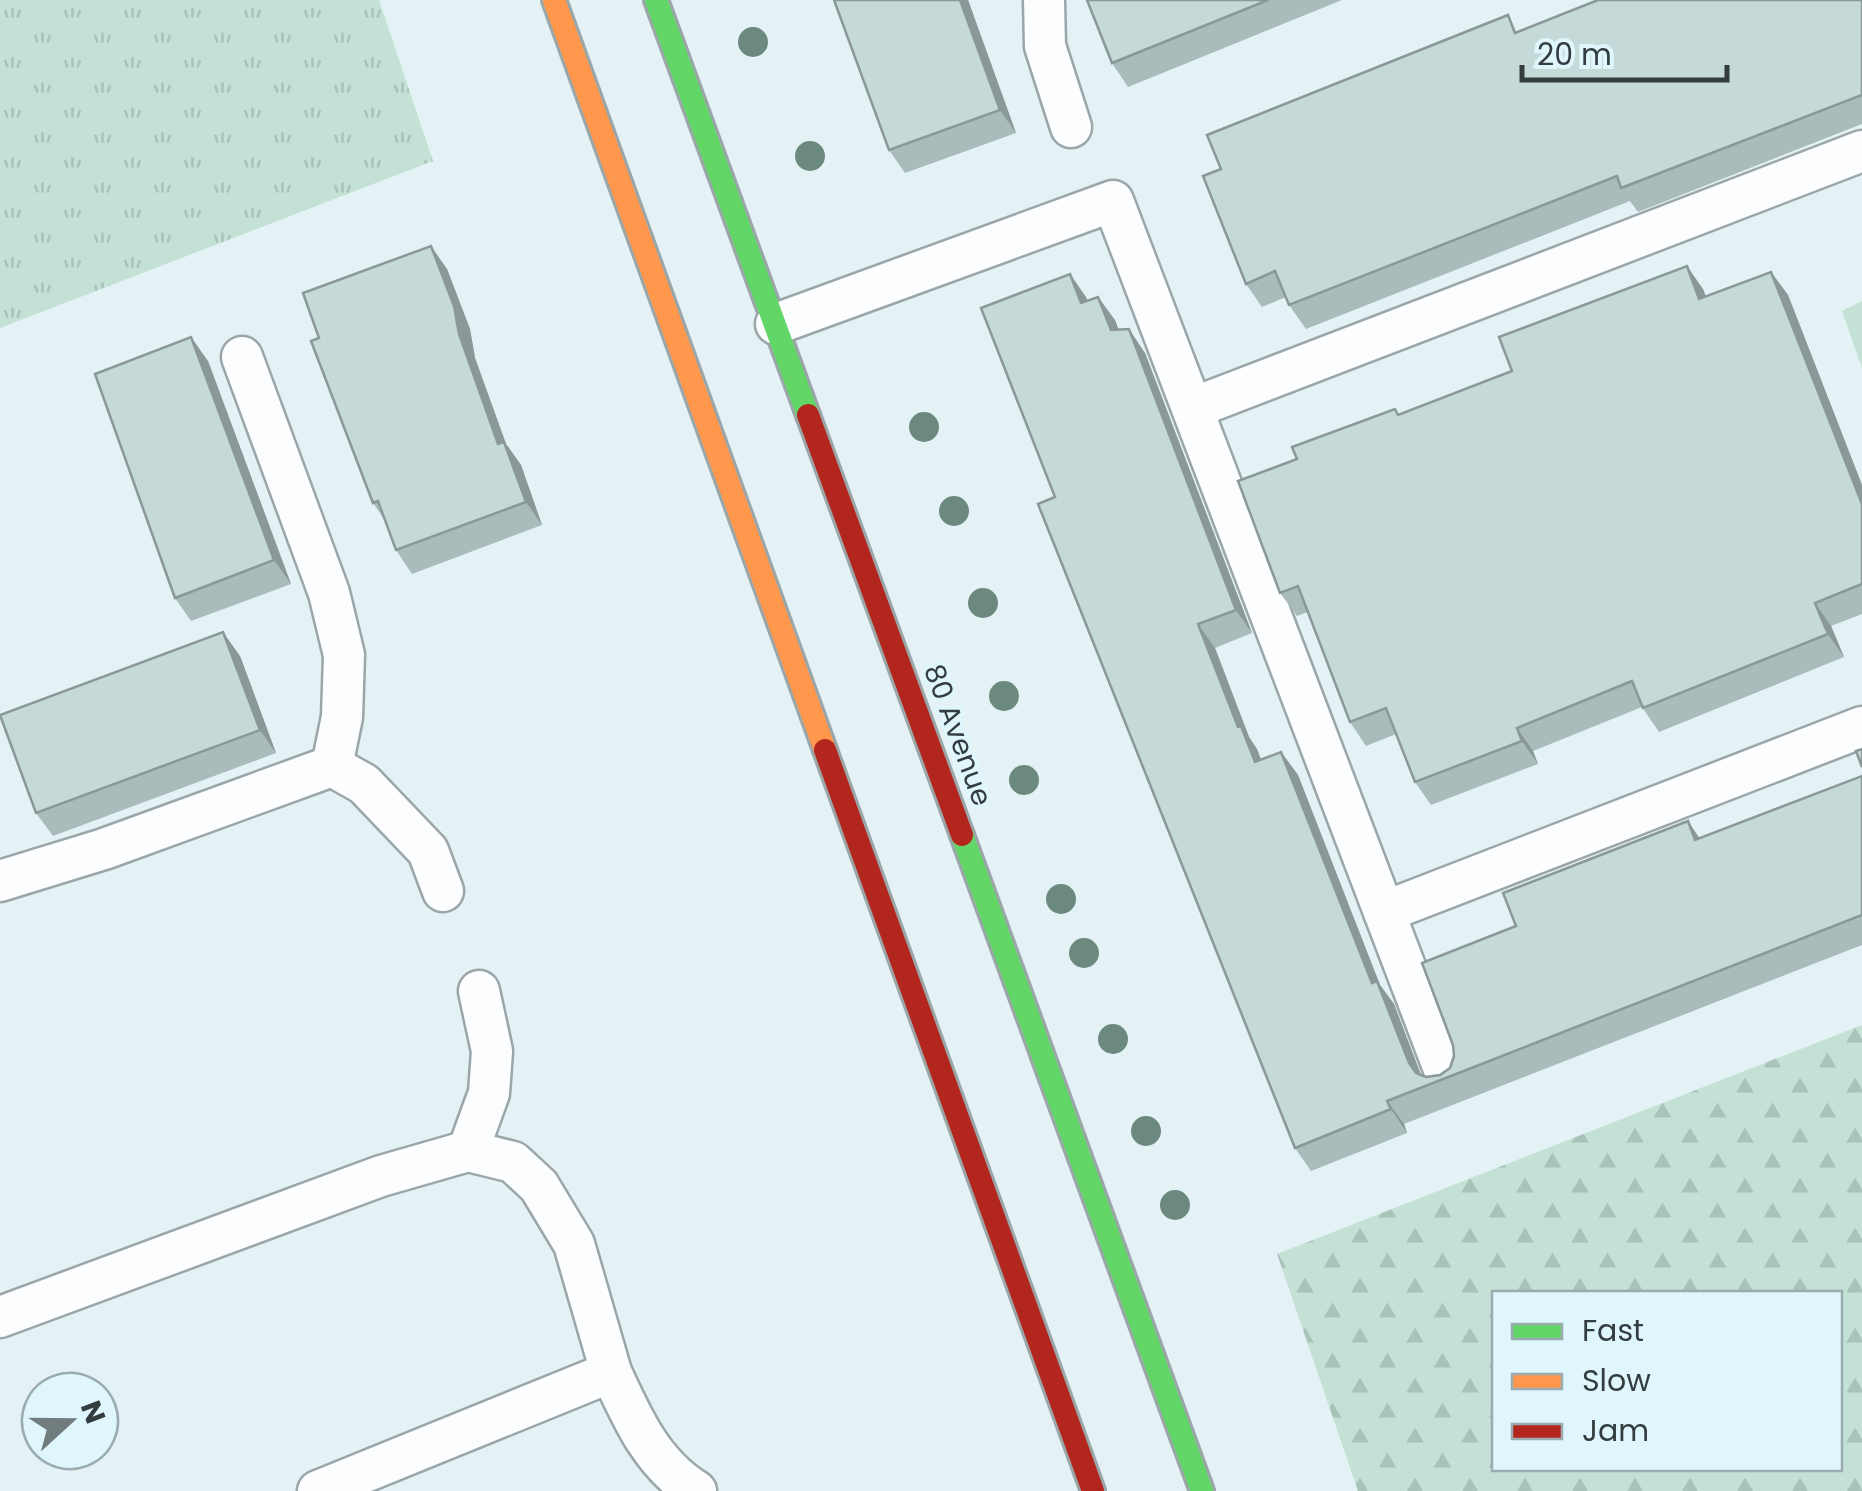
<svg xmlns="http://www.w3.org/2000/svg" width="1862" height="1491" font-family="Poppins,sans-serif">
<defs>
<pattern id="grass-tufts" width="24" height="20" patternUnits="userSpaceOnUse" patternTransform="scale(2.5)"><rect width="24" height="20" fill="#c3e2d5"/><path d="M3 7l-1-3M5 7V3M7 7l1-3M15 17l-1-3M17 17v-4M19 17l1-3" fill="none" stroke="#a8c3b8"/></pattern>
<pattern id="forest-firs" width="22" height="20" patternUnits="userSpaceOnUse" patternTransform="scale(2.5)"><rect width="22" height="20" fill="#c3e2d5"/><path d="M5 1l3.5 6h-7zM16 11l3.5 6h-7z" fill="#a8c3b8"/></pattern>
</defs>
<rect width="100%" height="100%" fill="#e5f2f5"/>
<path fill="url(#grass-tufts)" d="M0,0H379L433,161L0,328Z"/>
<path fill="url(#forest-firs)" fill-rule="evenodd" d="M1862,1025V1491H1358L1277,1254ZM1494,1294H1840V1468H1494Z"/>
<path fill="#c3e2d5" d="M1862,301V368L1842,311Z"/>
<g fill="none" stroke-linecap="round" stroke-linejoin="round">
<g stroke="#9ba6a8" stroke-width="45">
<g id="lane">
<path d="M1044,0L1045,46L1071,127"/>
<path d="M776,324L1113,201L1447,1077"/>
<path d="M1193,408L1862,151"/>
<path d="M332,766L364,784L428,851L443,891"/>
<path d="M0,881L104,849L332,766L342,717L344,655L329,593L242,357"/>
<path d="M1384,912L1862,727"/>
<path d="M468,1151L489,1093L492,1051L479,991"/>
<path d="M0,1317L381,1176L468,1151L513,1162L539,1186L574,1244L611,1372"/>
<path d="M318,1491L611,1372C632,1418 652,1464 696,1491"/>
</g>
</g>
<g stroke="#9ba6a8" stroke-width="28">
<g id="fast">
<path d="M656,0L808,415"/>
<path d="M962,835L1202,1491"/>
</g>
</g>
<g stroke="#9ba6a8" stroke-width="28">
<path id="slow" d="M554,0L825,750"/>
</g>
<g stroke="#9ba6a8" stroke-width="28">
<g id="jam">
<path d="M808,415L962,835"/>
<path d="M825,750L1093,1491"/>
</g>
</g>
<use href="#lane" stroke="#fbfdfe" stroke-width="40"/>
<use href="#fast" stroke="#63d668" stroke-width="22"/>
<use href="#slow" stroke="#ff974d" stroke-width="22"/>
<use href="#jam" stroke="#b3261e" stroke-width="22"/>
</g>
<g fill="#6b897f">
<circle cx="753" cy="42" r="15"/>
<circle cx="810" cy="156" r="15"/>
<circle cx="924" cy="427" r="15"/>
<circle cx="954" cy="511" r="15"/>
<circle cx="983" cy="603" r="15"/>
<circle cx="1004" cy="696" r="15"/>
<circle cx="1024" cy="780" r="15"/>
<circle cx="1061" cy="899" r="15"/>
<circle cx="1084" cy="953" r="15"/>
<circle cx="1113" cy="1039" r="15"/>
<circle cx="1146" cy="1131" r="15"/>
<circle cx="1175" cy="1205" r="15"/>
</g>
<g fill="#a9bbba">
<path d="M968,0L1016,133L905,173L889,150Z"/>
<path d="M1087,0H1342L1128,87L1112,63Z"/>
<path d="M1862,0V124L1638,212L1630,201L1306,329L1289,305L1286,297L1262,307L1246,284L1221,169L1519,31Z"/>
<path d="M447,269L470,329L475,358L506,444L521,465L542,525L412,574L396,550L386,522L373,503Z"/>
<path d="M1771,272L1788,295L1862,485V614L1831,626L1844,657L1659,732L1642,707L1533,751L1538,764L1431,805L1415,782L1396,734L1366,746L1350,722L1308,612L1297,616L1280,593L1297,459L1395,409L1399,414L1512,371L1703,289L1706,297Z"/>
<path d="M1070,274L1088,301L1115,320L1118,330L1145,353L1252,633L1215,648L1249,737L1257,749L1261,760L1281,752L1298,775L1380,985L1394,1004L1421,1074L1426,1077L1440,1075L1450,1068L1516,926L1700,839L1862,776V945L1404,1124L1407,1133L1311,1171L1295,1148L1055,497Z"/>
<path d="M208,361L291,584L191,621L175,598Z"/>
<path d="M240,656L276,753L53,836L36,813Z"/>
</g>
<g fill="#8a9897">
<path d="M960,0H968L1016,133L1000,110Z"/>
<path d="M431,246L447,269L470,329L475,358L506,444L521,465L542,525L526,502L498,444L459,334Z"/>
<path d="M1687,266L1703,289L1716,323L1699,299Z"/>
<path d="M1771,272L1788,295L1862,485V504Z"/>
<path d="M1070,274L1086,297L1098,326L1081,303Z"/>
<path d="M1098,297L1115,320L1128,354L1111,330Z"/>
<path d="M1129,329L1145,353L1252,633L1236,610Z"/>
<path d="M191,337L208,361L291,584L274,560Z"/>
<path d="M1815,603L1831,626L1844,657L1828,634Z"/>
<path d="M1198,624L1215,648L1249,737L1257,749L1271,785L1255,762L1238,727Z"/>
<path d="M223,632L240,656L276,753L260,730Z"/>
<path d="M1517,728L1533,751L1538,764L1522,741Z"/>
<path d="M1281,752L1298,775L1380,985L1394,1004L1425,1086L1409,1063L1372,983Z"/>
<path d="M1688,821L1704,845L1695,840Z"/>
<path d="M1387,1101L1404,1124L1407,1133L1391,1109Z"/>
</g>
<g fill="#c5d9d8" stroke="#8a9897" stroke-width="2.5">
<path d="M834,0H960L1000,110L889,150Z"/>
<path d="M1087,0H1268L1112,63Z"/>
<path d="M1598,0H1862V95L1621,188L1617,176L1289,305L1275,271L1246,284L1203,176L1221,169L1207,135L1508,15L1515,33Z"/>
<path d="M431,246L454,306L459,334L498,444L504,442L526,502L396,550L378,501L373,503L311,341L319,338L303,293Z"/>
<path d="M1687,266L1699,299L1771,272L1862,504V584L1815,603L1828,634L1643,708L1632,681L1517,728L1522,741L1415,782L1386,708L1350,722L1298,586L1280,593L1238,481L1297,459L1292,447L1395,409L1398,415L1512,371L1499,337Z"/>
<path d="M1070,274L1081,303L1098,297L1111,330L1129,329L1236,610L1198,624L1238,727L1241,726L1255,762L1281,752L1372,983L1377,981L1409,1063L1416,1073L1426,1077L1440,1075L1450,1068L1454,1056L1453,1045L1422,963L1516,926L1503,893L1688,821L1695,840L1862,776V915L1387,1101L1391,1109L1295,1148L1038,504L1055,497L981,308Z"/>
<path d="M191,337L274,560L175,598L95,374Z"/>
<path d="M223,632L260,730L36,813L0,715Z"/>
<path d="M1862,749V767L1856,751Z"/>
</g>
<g text-anchor="middle" dominant-baseline="central" stroke-width="8" stroke-linejoin="round" paint-order="stroke">
<g font-size="28" fill="#333d3f" stroke="#def6fc">
<text transform="translate(958 735) rotate(70)">80 Avenue</text>
</g>
</g>
<rect x="1492" y="1291" width="350" height="180" fill="#def6fc" stroke="#9aacb0" stroke-width="2.5"/>
<rect x="1512" y="1324" width="50" height="15" fill="#63d668" stroke="#9aacb0" stroke-width="2.5"/>
<text x="1582" y="1341" font-size="30" fill="#333d3f">Fast</text>
<rect x="1512" y="1374" width="50" height="15" fill="#ff974d" stroke="#9aacb0" stroke-width="2.5"/>
<text x="1582" y="1391" font-size="30" fill="#333d3f">Slow</text>
<rect x="1512" y="1424" width="50" height="15" fill="#b3261e" stroke="#9aacb0" stroke-width="2.5"/>
<text x="1582" y="1441" font-size="30" fill="#333d3f">Jam</text>
<g transform="translate(70 1421) rotate(69)"><circle r="48" fill="#def6fc" stroke="#9aacb0" stroke-width="2.5"/>
<path d="M0-8L18 38L0 25L-18 38Z" fill="#717c7f"/>
<text y="-15" font-size="28" font-weight="bold" text-anchor="middle" fill="#333d3f">N</text>
</g>
<path d="M1522 65v15h205v-15" fill="none" stroke="#333d3f" stroke-width="5"/>
<text x="1537" y="65" font-size="30" fill="#333d3f" stroke="#def6fc" stroke-width="8" paint-order="stroke">20 m</text>
</svg>
